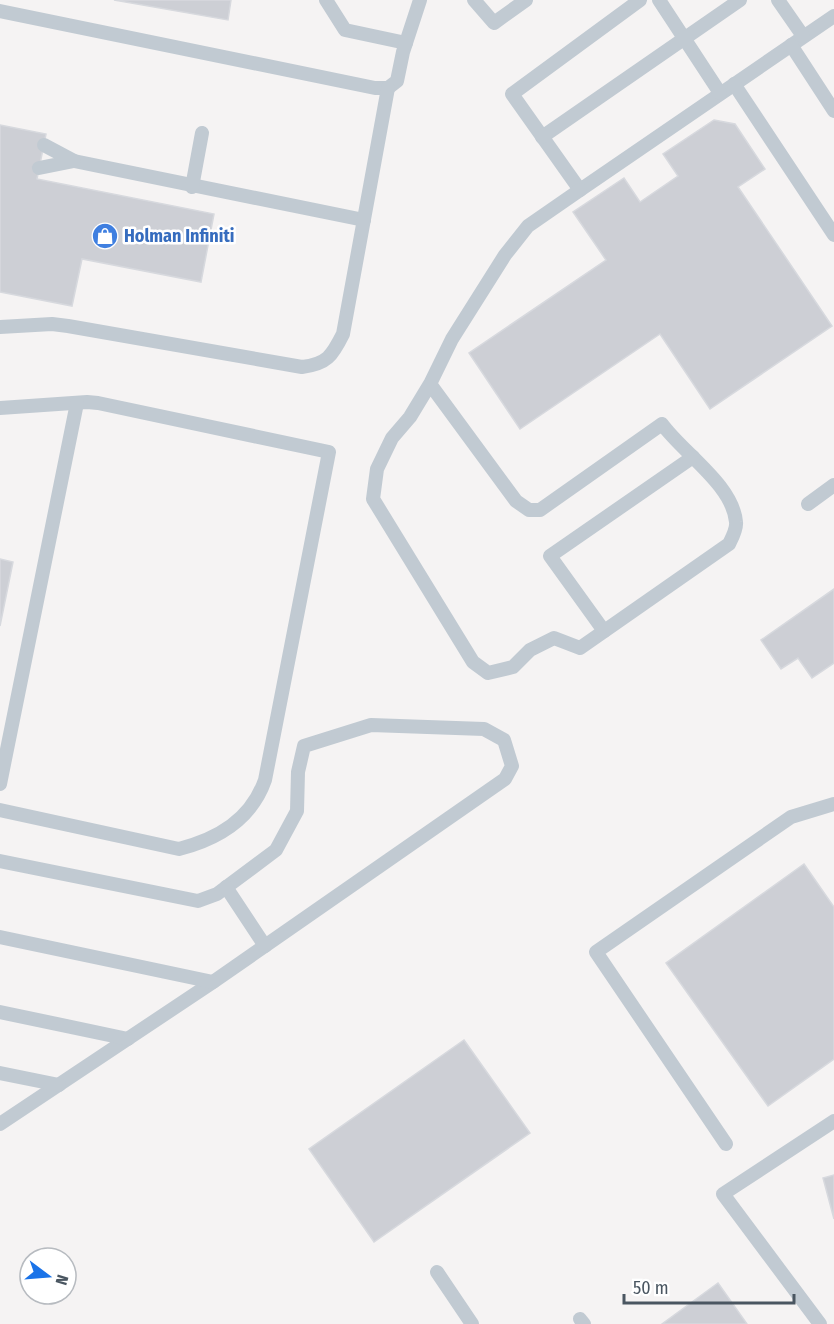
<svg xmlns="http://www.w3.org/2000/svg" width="834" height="1324" font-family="'Fira Sans Condensed',sans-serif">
<rect width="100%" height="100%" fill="#f5f3f3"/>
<g fill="#cdcfd5" stroke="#d7d9de" stroke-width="1.5">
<path d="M114,0H231L228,20Z"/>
<path d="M714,120L735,124L765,169L738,187L832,326L710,409L660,334L520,429L469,353L606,260L573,212L624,178L640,202L678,176L663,154Z"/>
<path d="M0,125L46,134L37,179L214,214L201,282L82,259L72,306L0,292Z"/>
<path d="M0,559L13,562L0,626Z"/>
<path d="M834,589V663L812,678L798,658L781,669L761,640Z"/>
<path d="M804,864L834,907V1059L768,1106L666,963Z"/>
<path d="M464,1040L530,1133L374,1242L309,1149Z"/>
<path d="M834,1175V1219L823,1178Z"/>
<path d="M718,1283L747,1324H662Z"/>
</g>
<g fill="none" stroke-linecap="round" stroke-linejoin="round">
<g stroke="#c1cad2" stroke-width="14">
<path d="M326,0L345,30L406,43"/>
<path d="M474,0L494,23L526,0"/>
<path d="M640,0L512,94L580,190L834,16"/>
<path d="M659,0L720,93"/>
<path d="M778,0L803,36"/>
<path d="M0,11L375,88H388L397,81L403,52L420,0"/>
<path d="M791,45L834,111"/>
<path d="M734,84L834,235"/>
<path d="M542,137L740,0"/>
<path d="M74,161L364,220"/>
<path d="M39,168L74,161L44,145"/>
<path d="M192,187L202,133"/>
<path d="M0,327L52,324L68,326L302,367C327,364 332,356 343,334L388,88"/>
<path d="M430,384L516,501L529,510H540L662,424C683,453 733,485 736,522C737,529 732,538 729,544L580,648L554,638L530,650L513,667L488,673L473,662L373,499L377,469L392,438L410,417L430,384L452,339L505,255L528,226L580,190"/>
<path d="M0,408L87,402L98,403L329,452L265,780C251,820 218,839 179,849L0,810"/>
<path d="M808,504L834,485"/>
<path d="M604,631L550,556L693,457"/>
<path d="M0,784L77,403"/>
<path d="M0,861L198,901L217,894L276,850L297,811L298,772L304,746L371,725L484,729L504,740L512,766L505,779L213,982L0,1124"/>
<path d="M226,887L265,946"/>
<path d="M0,937L213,982"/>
<path d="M0,1012L128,1039"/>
<path d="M0,1073L59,1085"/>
<path d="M726,1144L596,952L791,817L834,804"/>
<path d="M437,1272L472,1324"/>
<path d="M580,1319L584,1324"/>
<path d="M820,1324L723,1194L834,1121"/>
</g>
</g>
<defs>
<g id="shop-disc" transform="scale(1.35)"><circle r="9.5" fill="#3f7fe0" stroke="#fff"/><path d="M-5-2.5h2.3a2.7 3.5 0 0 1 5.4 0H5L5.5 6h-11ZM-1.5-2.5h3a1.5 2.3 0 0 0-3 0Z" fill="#fff"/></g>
</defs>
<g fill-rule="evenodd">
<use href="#shop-disc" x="105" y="236"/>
</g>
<g text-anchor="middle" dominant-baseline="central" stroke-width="5" stroke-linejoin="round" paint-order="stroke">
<g font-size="18" font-weight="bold" fill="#366cbe" stroke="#fff" text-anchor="start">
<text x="124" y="236">Holman Infiniti</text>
</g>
</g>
<g transform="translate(48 1276) rotate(106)"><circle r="28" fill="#ffffff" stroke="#b7bbc0" stroke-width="1.5"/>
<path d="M0-4.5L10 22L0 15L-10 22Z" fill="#1a73e8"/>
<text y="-9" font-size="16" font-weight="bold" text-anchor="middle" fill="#4a5661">N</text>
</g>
<path d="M624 1294v9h170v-9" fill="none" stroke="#4a5661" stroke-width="3"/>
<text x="633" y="1294" font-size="18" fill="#4a5661" stroke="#ffffff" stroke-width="4.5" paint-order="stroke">50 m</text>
</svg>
